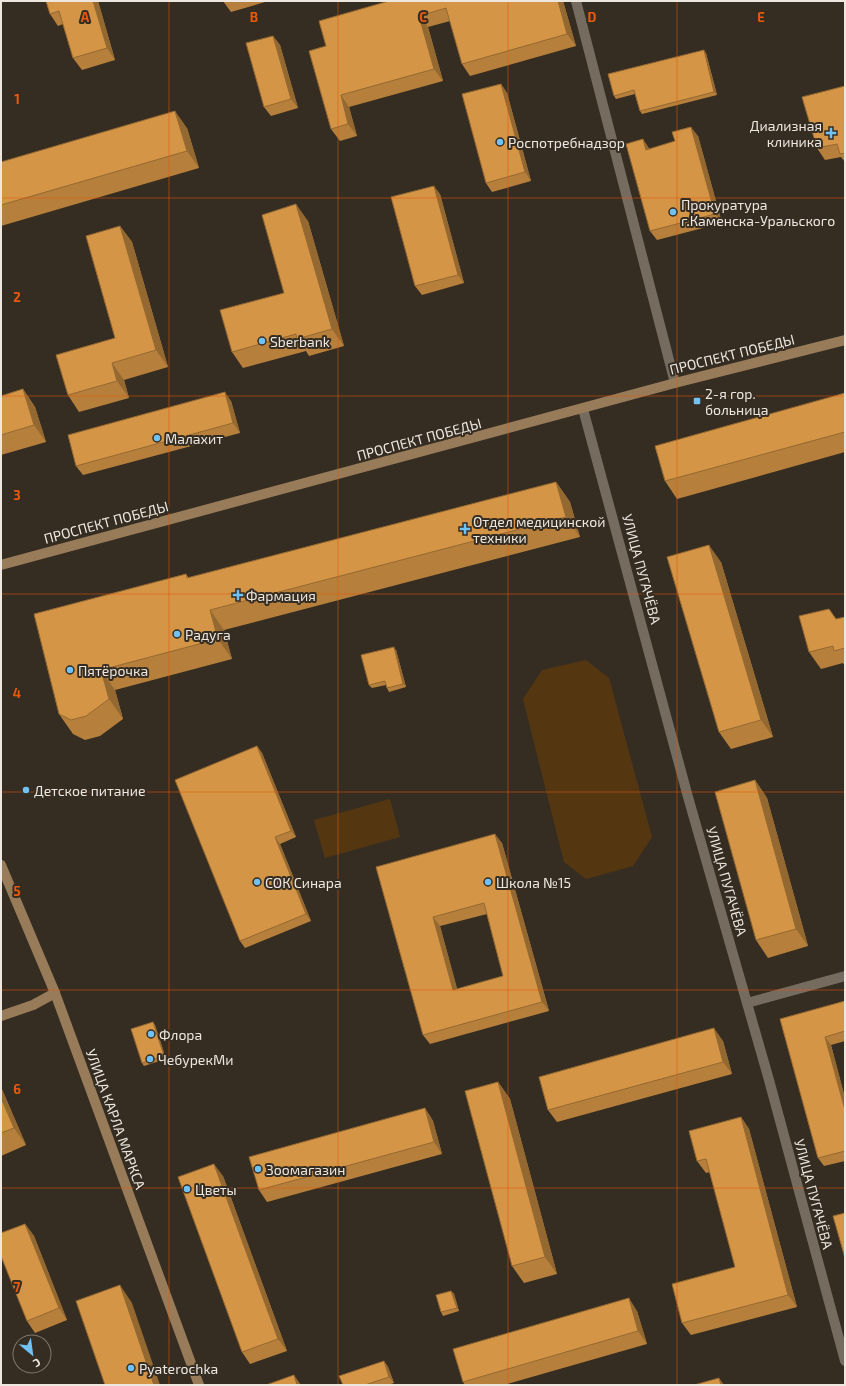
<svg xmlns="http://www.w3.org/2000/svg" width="846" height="1386" font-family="'Exo 2',sans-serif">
<rect width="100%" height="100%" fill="#362d22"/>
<g fill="#543710">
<path d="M586,660L609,678L652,837L633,866L586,879L564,862L523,699L542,670Z"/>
<path d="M390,799L400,837L325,858L314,820Z"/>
</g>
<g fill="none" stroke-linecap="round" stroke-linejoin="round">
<g stroke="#766b5f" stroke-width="10">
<path d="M576,1L675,383"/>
<path d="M583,409L688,797L769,1080L845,1361"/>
<path d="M747,1003L845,976"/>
</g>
<g stroke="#987c5a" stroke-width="10">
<path d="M1,565L675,383L845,340"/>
<path d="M1,865L55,993L199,1385"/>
<path d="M1,1016L33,1005L55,993"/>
</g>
</g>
<g fill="#b6803c" fill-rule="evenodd">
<path d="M46,1H98L115,60L82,70L73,58L63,24L58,26L50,14Z"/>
<path d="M223,1H265V2L231,12Z"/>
<path d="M389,1H563L576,46L470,76L462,64L450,21L428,27L443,81L349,107L357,136L340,141L331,129L326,46Z"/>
<path d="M273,36L280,45L298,108L271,116L264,107Z"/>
<path d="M706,53L717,95L642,114L640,111L635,94L616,99L614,96Z"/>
<path d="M501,84L507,93L531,181L492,192L486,183Z"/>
<path d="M845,86V162L841,157L825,160L817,148Z"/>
<path d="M187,128L199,168L1,226V162Z"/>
<path d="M698,136L722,223L657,240L650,231L649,149Z"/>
<path d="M440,194L464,283L422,295L415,286Z"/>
<path d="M308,221L344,346L309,356L306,351L243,368L232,352L284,293Z"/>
<path d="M120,226L132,242L168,367L124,380L129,398L79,412L68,395L115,338Z"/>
<path d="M23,389L35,407L46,442L1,455V396Z"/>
<path d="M845,393V452L677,499L665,481Z"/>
<path d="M231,401L240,433L83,475L76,466Z"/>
<path d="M556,482L570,502L580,537L224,630L232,659L115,690L123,719L100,736L85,740L73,734L59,714L186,574L189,578Z"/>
<path d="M721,562L773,737L731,749L719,732Z"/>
<path d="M845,617V666L843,663L821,669L809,652L836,619Z"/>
<path d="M396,650L406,687L389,692L387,688L386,685L372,688L369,685Z"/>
<path d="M257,746L262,753L296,837L280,844L311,921L245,948L240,941Z"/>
<path d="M755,780L767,798L808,946L768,958L756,940Z"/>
<path d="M502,843L549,1011L430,1044L423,1035L376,867ZM487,914L503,976L457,989L440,926Z"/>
<path d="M845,1001V1041L831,1045L845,1098V1161L824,1166L818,1158L780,1019Z"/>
<path d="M153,1022L155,1025L166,1059L144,1066L142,1063Z"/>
<path d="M723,1041L732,1074L557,1122L548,1110Z"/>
<path d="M498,1082L510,1099L557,1274L524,1283L512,1266Z"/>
<path d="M1,1087L26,1145L1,1156Z"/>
<path d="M425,1108L433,1121L442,1154L267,1202L259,1190Z"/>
<path d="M741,1117L749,1129L797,1307L691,1335L682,1323L735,1267L710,1172L706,1173L697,1161Z"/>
<path d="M223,1176L287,1351L250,1364L242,1352Z"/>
<path d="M25,1224L34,1236L67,1320L35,1333L27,1321Z"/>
<path d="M451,1291L454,1294L459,1311L443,1316L441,1312Z"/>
<path d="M637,1311L647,1344L504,1385H465L463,1382Z"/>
<path d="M384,1361L388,1367L394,1383L388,1385H343Z"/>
</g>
<g fill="#946831">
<path d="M93,1H98L115,60L107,48Z"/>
<path d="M558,1H563L576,46L567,34Z"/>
<path d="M419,16L428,27L443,81L434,69Z"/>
<path d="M273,36L280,45L298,108L291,99Z"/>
<path d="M704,50L706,53L717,95L714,92Z"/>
<path d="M501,84L507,93L531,181L525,172Z"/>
<path d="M341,95L349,107L357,136L348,124Z"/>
<path d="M175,111L187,128L199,168L187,151Z"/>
<path d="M691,127L698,136L722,223L715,214Z"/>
<path d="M643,139L649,148L652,159L646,150Z"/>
<path d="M434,186L440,194L464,283L458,275Z"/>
<path d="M296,204L308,221L344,346L332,329Z"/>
<path d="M120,226L132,242L168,367L156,350Z"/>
<path d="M112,363L124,380L129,398L117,381Z"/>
<path d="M23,389L35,407L46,442L34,425Z"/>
<path d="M225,392L231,401L240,433L233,423Z"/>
<path d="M556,482L570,502L580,537L566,517Z"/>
<path d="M709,545L721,562L773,737L761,720Z"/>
<path d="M210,610L224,630L232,659L218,639Z"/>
<path d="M394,647L396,650L406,687L403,684Z"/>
<path d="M101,670L115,690L123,719L109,699Z"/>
<path d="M257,746L262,753L296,837L291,831Z"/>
<path d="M755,780L767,798L808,946L796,929Z"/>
<path d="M495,834L502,843L549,1011L542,1002Z"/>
<path d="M275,837L280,844L311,921L306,914Z"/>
<path d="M433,917L440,926L460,999L453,990Z"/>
<path d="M153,1022L155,1025L166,1059L164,1056Z"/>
<path d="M714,1028L723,1041L732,1074L723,1062Z"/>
<path d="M825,1037L831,1045L845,1098V1110Z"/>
<path d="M498,1082L510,1099L557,1274L545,1257Z"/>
<path d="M1,1087L26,1145L14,1128L1,1098Z"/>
<path d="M425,1108L433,1121L442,1154L434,1142Z"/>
<path d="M741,1117L749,1129L797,1307L788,1295Z"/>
<path d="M214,1164L223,1176L287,1351L278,1339Z"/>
<path d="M25,1224L34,1236L67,1320L59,1308Z"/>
<path d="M120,1285L132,1303L160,1385H154Z"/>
<path d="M451,1291L454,1294L459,1311L457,1308Z"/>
<path d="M629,1298L637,1311L647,1344L638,1331Z"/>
<path d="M384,1361L388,1367L394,1383L389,1377Z"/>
<path d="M294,1375L301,1385H297Z"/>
<path d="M719,1378L724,1385H721Z"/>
</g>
<g fill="#d49546" stroke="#946831" fill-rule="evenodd">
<path d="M46,1H93L107,48L73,58L59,11L50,14Z"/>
<path d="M389,1H558L567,34L462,64L446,8L419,16L434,69L341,95L348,124L331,129L309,51L326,46L319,21Z"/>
<path d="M273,36L291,99L264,107L246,43Z"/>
<path d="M704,50L714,92L640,111L634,90L614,96L608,74Z"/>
<path d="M501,84L525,172L486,183L462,94Z"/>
<path d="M845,86V153L840,154L837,144L817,148L802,97Z"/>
<path d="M175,111L187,151L1,205V162Z"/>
<path d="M691,127L715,214L650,231L626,144L643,139L646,150L675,141L672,132Z"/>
<path d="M434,186L458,275L415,286L391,197Z"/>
<path d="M296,204L332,329L297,339L296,334L232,352L220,310L284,293L262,215Z"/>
<path d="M120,226L156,350L112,363L117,381L68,395L56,355L115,338L86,236Z"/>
<path d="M23,389L34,425L1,435V396Z"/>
<path d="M225,392L233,423L76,466L68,435Z"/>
<path d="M845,393V432L665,481L655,446Z"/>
<path d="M556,482L566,517L210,610L218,639L101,670L109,699L86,716L71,720L59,714L34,614L186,574L187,578Z"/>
<path d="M709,545L761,720L719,732L667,557Z"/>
<path d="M829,609L836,619L845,617V648L834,651L833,646L809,652L799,616Z"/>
<path d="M394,647L403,684L387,688L385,681L369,685L361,655Z"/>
<path d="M257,746L291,831L275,837L306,914L240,941L175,780Z"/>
<path d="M755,780L796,929L756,940L715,792Z"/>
<path d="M495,834L542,1002L423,1035L376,867ZM484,903L503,976L453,990L433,917Z"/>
<path d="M845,1001V1031L825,1037L845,1110V1151L818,1158L780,1019Z"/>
<path d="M153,1022L164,1056L142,1063L131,1029Z"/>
<path d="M714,1028L723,1062L548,1110L539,1077Z"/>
<path d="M498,1082L545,1257L512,1266L465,1091Z"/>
<path d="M1,1098L14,1128L1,1133Z"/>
<path d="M425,1108L434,1142L259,1190L249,1157Z"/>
<path d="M741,1117L788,1295L682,1323L672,1284L735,1267L706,1159L697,1161L689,1131Z"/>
<path d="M214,1164L278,1339L242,1352L178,1177Z"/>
<path d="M845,1213V1258L833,1216Z"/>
<path d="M25,1224L59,1308L27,1321L1,1256V1233Z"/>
<path d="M120,1285L154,1385H105L76,1301Z"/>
<path d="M451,1291L457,1308L441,1312L436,1295Z"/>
<path d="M629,1298L638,1331L463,1382L453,1349Z"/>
<path d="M384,1361L389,1377L365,1385H343L339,1376Z"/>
<path d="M294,1375L297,1385H266Z"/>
<path d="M719,1378L721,1385H694Z"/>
</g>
<path fill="none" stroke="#e8590c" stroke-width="1" stroke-opacity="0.55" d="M169,1V1385M338,1V1385M508,1V1385M677,1V1385M1,198H845M1,396H845M1,594H845M1,792H845M1,990H845M1,1188H845"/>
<g fill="#70c2f4" stroke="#362d22" stroke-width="1.5">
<path d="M829 127h4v4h4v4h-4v4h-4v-4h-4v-4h4z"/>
<circle cx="500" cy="142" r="4"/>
<circle cx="673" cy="212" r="4"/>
<circle cx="262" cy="341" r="4"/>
<rect x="693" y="397" width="8" height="8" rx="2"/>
<circle cx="157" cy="438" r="4"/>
<path d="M463 523h4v4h4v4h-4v4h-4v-4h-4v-4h4z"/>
<path d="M236 589h4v4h4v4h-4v4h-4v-4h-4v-4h4z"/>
<circle cx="177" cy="634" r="4"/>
<circle cx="70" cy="670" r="4"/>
<circle cx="26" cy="790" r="4"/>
<circle cx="257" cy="882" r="4"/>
<circle cx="488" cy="882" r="4"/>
<circle cx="151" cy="1034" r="4"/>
<circle cx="150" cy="1059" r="4"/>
<circle cx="258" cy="1169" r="4"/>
<circle cx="187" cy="1189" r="4"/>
<circle cx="131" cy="1368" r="4"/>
</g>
<g text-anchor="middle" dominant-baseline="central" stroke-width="4" stroke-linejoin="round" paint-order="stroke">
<g font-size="14" fill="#ede7e0" stroke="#362d22" text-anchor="start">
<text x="822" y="125" text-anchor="end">Диализная<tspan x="822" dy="16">клиника</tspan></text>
<text x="508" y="142">Роспотребнадзор</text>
<text x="681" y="204">Прокуратура<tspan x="681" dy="16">г.Каменска-Уральского</tspan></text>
<text x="270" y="341">Sberbank</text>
<text x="705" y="393">2-я гор.<tspan x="705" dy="16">больница</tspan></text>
<text x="165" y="438">Малахит</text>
<text x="473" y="521">Отдел медицинской<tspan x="473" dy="16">техники</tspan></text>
<text x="246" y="595">Фармация</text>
<text x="185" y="634">Радуга</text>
<text x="78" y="670">Пятёрочка</text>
<text x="34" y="790">Детское питание</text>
<text x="265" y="882">СОК Синара</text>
<text x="496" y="882">Школа №15</text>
<text x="159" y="1034">Флора</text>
<text x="158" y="1059">ЧебурекМи</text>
<text x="266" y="1169">Зоомагазин</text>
<text x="195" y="1189">Цветы</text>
<text x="139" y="1368">Pyaterochka</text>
</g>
<g font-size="14" fill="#ede7e0" stroke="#362d22">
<text transform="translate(732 354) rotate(-14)">ПРОСПЕКТ ПОБЕДЫ</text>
<text transform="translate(419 439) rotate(-15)">ПРОСПЕКТ ПОБЕДЫ</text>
<text transform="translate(106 522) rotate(-15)">ПРОСПЕКТ ПОБЕДЫ</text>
<text transform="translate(642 569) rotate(75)">УЛИЦА ПУГАЧЁВА</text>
<text transform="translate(727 881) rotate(74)">УЛИЦА ПУГАЧЁВА</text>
<text transform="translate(116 1119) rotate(70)">УЛИЦА КАРЛА МАРКСА</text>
<text transform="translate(814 1194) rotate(75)">УЛИЦА ПУГАЧЁВА</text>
</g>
</g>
<g font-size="13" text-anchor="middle" font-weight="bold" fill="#e8590c" stroke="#362d22" stroke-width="4" stroke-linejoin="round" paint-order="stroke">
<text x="85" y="22">A</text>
<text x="254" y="22">B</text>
<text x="423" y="22">C</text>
<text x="592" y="22">D</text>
<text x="761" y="22">E</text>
<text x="17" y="104">1</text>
<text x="17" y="302">2</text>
<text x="17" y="500">3</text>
<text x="17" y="698">4</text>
<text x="17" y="896">5</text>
<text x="17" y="1094">6</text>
<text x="17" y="1292">7</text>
</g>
<rect width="846" height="1386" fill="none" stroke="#ede7e0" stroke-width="4"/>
<g transform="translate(32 1354) rotate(151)"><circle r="19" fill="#362d22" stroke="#7f776e"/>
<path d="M0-3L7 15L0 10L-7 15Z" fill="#70c2f4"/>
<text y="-6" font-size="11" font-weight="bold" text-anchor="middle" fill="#ede7e0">С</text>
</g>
</svg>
